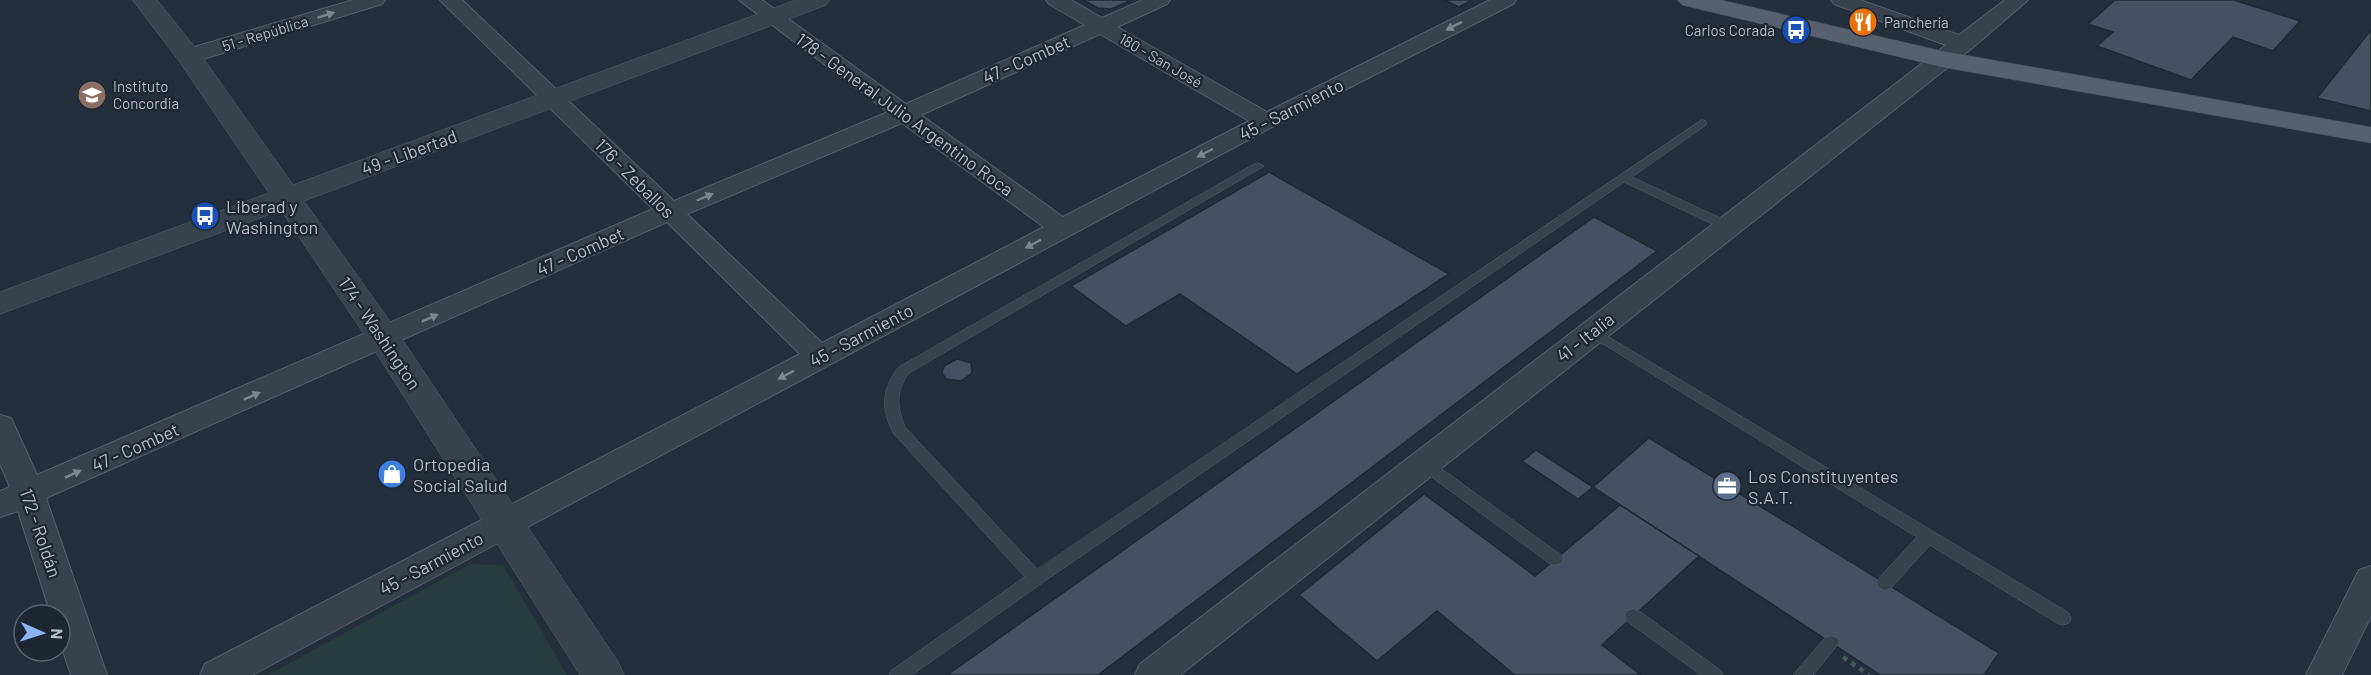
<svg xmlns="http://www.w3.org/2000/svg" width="2371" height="675" font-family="Barlow,sans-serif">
<rect width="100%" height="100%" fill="#242f3e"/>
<path fill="#263c3f" d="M470,564L503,565L567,675H268Z"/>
<g fill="#455162" stroke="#1f2835" stroke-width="1.5">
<path d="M1083,0H1132L1111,9L1098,8Z"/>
<path d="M1444,0H1472L1459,7Z"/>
<path d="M2115,0H2234L2300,21L2273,51L2233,37L2191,80L2097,46L2113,32L2088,24Z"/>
<path d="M2371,30V111L2317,98Z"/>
<path d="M1269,172L1449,274L1297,374L1180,294L1126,326L1071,286Z"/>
<path d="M1594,217L1657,251L1098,675H947Z"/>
<path d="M957,359L971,363L972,373L961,381L946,379L942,373L944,366Z"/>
<path d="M1649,438L1999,653L1984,675H1880L1593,487Z"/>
<path d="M1536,450L1593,487L1578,499L1522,461Z"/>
<path d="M1424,494L1535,576L1620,505L1699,556L1602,645L1641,675H1515L1437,611L1377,661L1299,595Z"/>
</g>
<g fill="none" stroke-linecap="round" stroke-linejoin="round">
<g stroke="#565f6c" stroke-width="1">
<g id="service">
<path d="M1702,120L1706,121V125L1632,177L1731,223L1733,226L1731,229H1723L1624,182L1042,583L912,675H889L892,670L1025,577L894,434C880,409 882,388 899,367L1254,164L1258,163L1264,166L909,373C895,391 897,407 905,427L1037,569Z"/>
<path d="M1592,327L2069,613L2071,618L2069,623L2063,625L2057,623L1930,545L1891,588L1885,590L1879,588L1877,583L1879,578L1917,537L1587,334L1585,331Z"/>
<path d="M1423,457L1428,459L1561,555L1563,559L1561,563L1555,565L1549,563L1418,467L1416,463L1418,459Z"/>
<path d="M1633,609L1639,611L1720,670L1723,675H1701L1627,621L1625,616L1627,611Z"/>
<path d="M1831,636L1837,638L1839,643L1813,675H1793L1825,638Z"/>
</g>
</g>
<g stroke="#565f6c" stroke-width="2">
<g id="minor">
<path d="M353,0H385L382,4L197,61L189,63L181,61L178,56L181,51Z"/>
<path d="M440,0H462L674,201L888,112L739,0H762L906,104L1085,25L1049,4L1046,0H1071L1102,18L1143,0H1170L1167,4L1117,27L1267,112L1490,0H1516L1513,4L1274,126L252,675H200L205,664L800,354L667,222L46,498L107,675H71L60,642V615H51L18,511L0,517V491L10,487L0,464V415L11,418L37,475L653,209ZM1100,34L1249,121L1063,217L921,115ZM902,123L1044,227L822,343L687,214Z"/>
<path d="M1831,0H1860L1959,35L2005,0H2028L1971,49L1180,675H1135L1140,664L1946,45L1834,4Z"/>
<path d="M2371,566V616L2342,675H2306L2359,570Z"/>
</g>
</g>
<g stroke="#565f6c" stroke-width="1">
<path id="tertiary" d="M133,0H157L198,51L293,185L796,0H830L826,5L304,201L396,330L618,662L624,675H580L372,346L281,210L0,314V292L269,193L179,61Z"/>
</g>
<g stroke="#414a57" stroke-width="1">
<path id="primary" d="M1678,0H1721L1942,51L2371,127V143L1942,67L1682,5Z"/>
</g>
<path stroke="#44595c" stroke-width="4.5" stroke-dasharray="5 5" stroke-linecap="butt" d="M1843,657L1869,675"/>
<use href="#service" fill="#38414e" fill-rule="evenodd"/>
<use href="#minor" fill="#38414e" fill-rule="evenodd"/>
<use href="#tertiary" fill="#38414e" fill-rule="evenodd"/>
<use href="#primary" fill="#56606e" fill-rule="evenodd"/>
</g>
<defs><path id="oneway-solid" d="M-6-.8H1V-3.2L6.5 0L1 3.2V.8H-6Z" transform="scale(1.5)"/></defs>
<g fill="#7c8592">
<use href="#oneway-solid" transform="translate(326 15) rotate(-17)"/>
<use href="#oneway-solid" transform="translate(1454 26) rotate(153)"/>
<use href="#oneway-solid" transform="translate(1205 153) rotate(152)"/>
<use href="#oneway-solid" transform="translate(705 197) rotate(-23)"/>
<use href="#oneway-solid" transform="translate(1033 244) rotate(152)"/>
<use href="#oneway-solid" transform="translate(430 318) rotate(-24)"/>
<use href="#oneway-solid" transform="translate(786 375) rotate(152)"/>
<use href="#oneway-solid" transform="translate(252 396) rotate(-24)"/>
<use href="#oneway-solid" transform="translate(73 474) rotate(-24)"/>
</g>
<defs>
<g id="restaurant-disc" transform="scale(1.5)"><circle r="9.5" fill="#e8710a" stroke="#1d2633"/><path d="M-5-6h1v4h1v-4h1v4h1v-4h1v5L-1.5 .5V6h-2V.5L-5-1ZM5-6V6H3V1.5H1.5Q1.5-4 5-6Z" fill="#fff"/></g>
<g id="bus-disc" transform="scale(1.5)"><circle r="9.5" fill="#1a4fb4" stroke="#1d2633"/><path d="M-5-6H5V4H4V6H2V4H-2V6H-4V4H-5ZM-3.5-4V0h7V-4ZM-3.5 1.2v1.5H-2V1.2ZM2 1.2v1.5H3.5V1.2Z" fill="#fff"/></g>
<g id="school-disc" transform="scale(1.5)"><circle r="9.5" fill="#8d6e63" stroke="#1d2633"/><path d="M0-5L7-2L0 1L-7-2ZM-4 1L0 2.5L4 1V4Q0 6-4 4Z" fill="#fff"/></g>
<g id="shop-disc" transform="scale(1.5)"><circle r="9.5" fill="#3f7fe0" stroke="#1d2633"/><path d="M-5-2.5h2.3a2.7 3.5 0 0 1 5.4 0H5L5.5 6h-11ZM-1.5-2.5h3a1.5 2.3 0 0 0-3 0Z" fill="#fff"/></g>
<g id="office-disc" transform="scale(1.5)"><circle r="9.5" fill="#5c6f8a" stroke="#1d2633"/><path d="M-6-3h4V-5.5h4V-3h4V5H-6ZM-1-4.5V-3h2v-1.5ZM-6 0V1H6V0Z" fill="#fff"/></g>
</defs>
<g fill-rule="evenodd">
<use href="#restaurant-disc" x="1863" y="22"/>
<use href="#bus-disc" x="1796" y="30"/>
<use href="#school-disc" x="92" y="95"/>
<use href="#bus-disc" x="205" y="216"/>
<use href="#shop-disc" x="392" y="474"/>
<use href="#office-disc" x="1727" y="486"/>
</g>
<g text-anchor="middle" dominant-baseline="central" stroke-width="4.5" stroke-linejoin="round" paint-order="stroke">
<g font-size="15" fill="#b4bcc9" stroke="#1d2633" text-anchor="start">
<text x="1884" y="22">Panchería</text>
<text x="1775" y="30" text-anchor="end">Carlos Corada</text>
<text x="113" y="86">Instituto<tspan x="113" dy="17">Concordia</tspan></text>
</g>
<g font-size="15" fill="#b4bcc9" stroke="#1d2633">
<text transform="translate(265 33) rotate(-17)">51 - República</text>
<text transform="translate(1161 60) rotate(30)">180 - San José</text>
</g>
<g font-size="18" fill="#b4bcc9" stroke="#1d2633">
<text transform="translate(1026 59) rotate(-24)">47 - Combet</text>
<text transform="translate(1291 109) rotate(-27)">45 - Sarmiento</text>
<text transform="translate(905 114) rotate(36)">178 - General Julio Argentino Roca</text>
<text transform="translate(409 152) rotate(-20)">49 - Libertad</text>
<text transform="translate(635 178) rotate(45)">176 - Zeballos</text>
<text transform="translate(580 251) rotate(-24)">47 - Combet</text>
<text transform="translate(380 333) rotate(56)">174 - Washington</text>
<text transform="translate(861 335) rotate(-28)">45 - Sarmiento</text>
<text transform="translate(1585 337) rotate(-38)">41 - Italia</text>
<text transform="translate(135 447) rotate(-24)">47 - Combet</text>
<text transform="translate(41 533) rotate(71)">172 - Roldán</text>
<text transform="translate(431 563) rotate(-28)">45 - Sarmiento</text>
</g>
<g font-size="18" fill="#b4bcc9" stroke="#1d2633" text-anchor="start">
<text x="226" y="206">Liberad y<tspan x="226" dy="21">Washington</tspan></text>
<text x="413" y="464">Ortopedia<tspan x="413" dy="21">Social Salud</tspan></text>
<text x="1748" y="476">Los Constituyentes<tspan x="1748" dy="21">S.A.T.</tspan></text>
</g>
</g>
<g transform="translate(42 633) rotate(93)"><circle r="28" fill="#1d2633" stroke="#59626f" stroke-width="1.5"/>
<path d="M0-4.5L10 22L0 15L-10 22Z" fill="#8ab4f8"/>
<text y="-9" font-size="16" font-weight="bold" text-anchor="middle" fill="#b4bcc9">N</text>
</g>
</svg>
